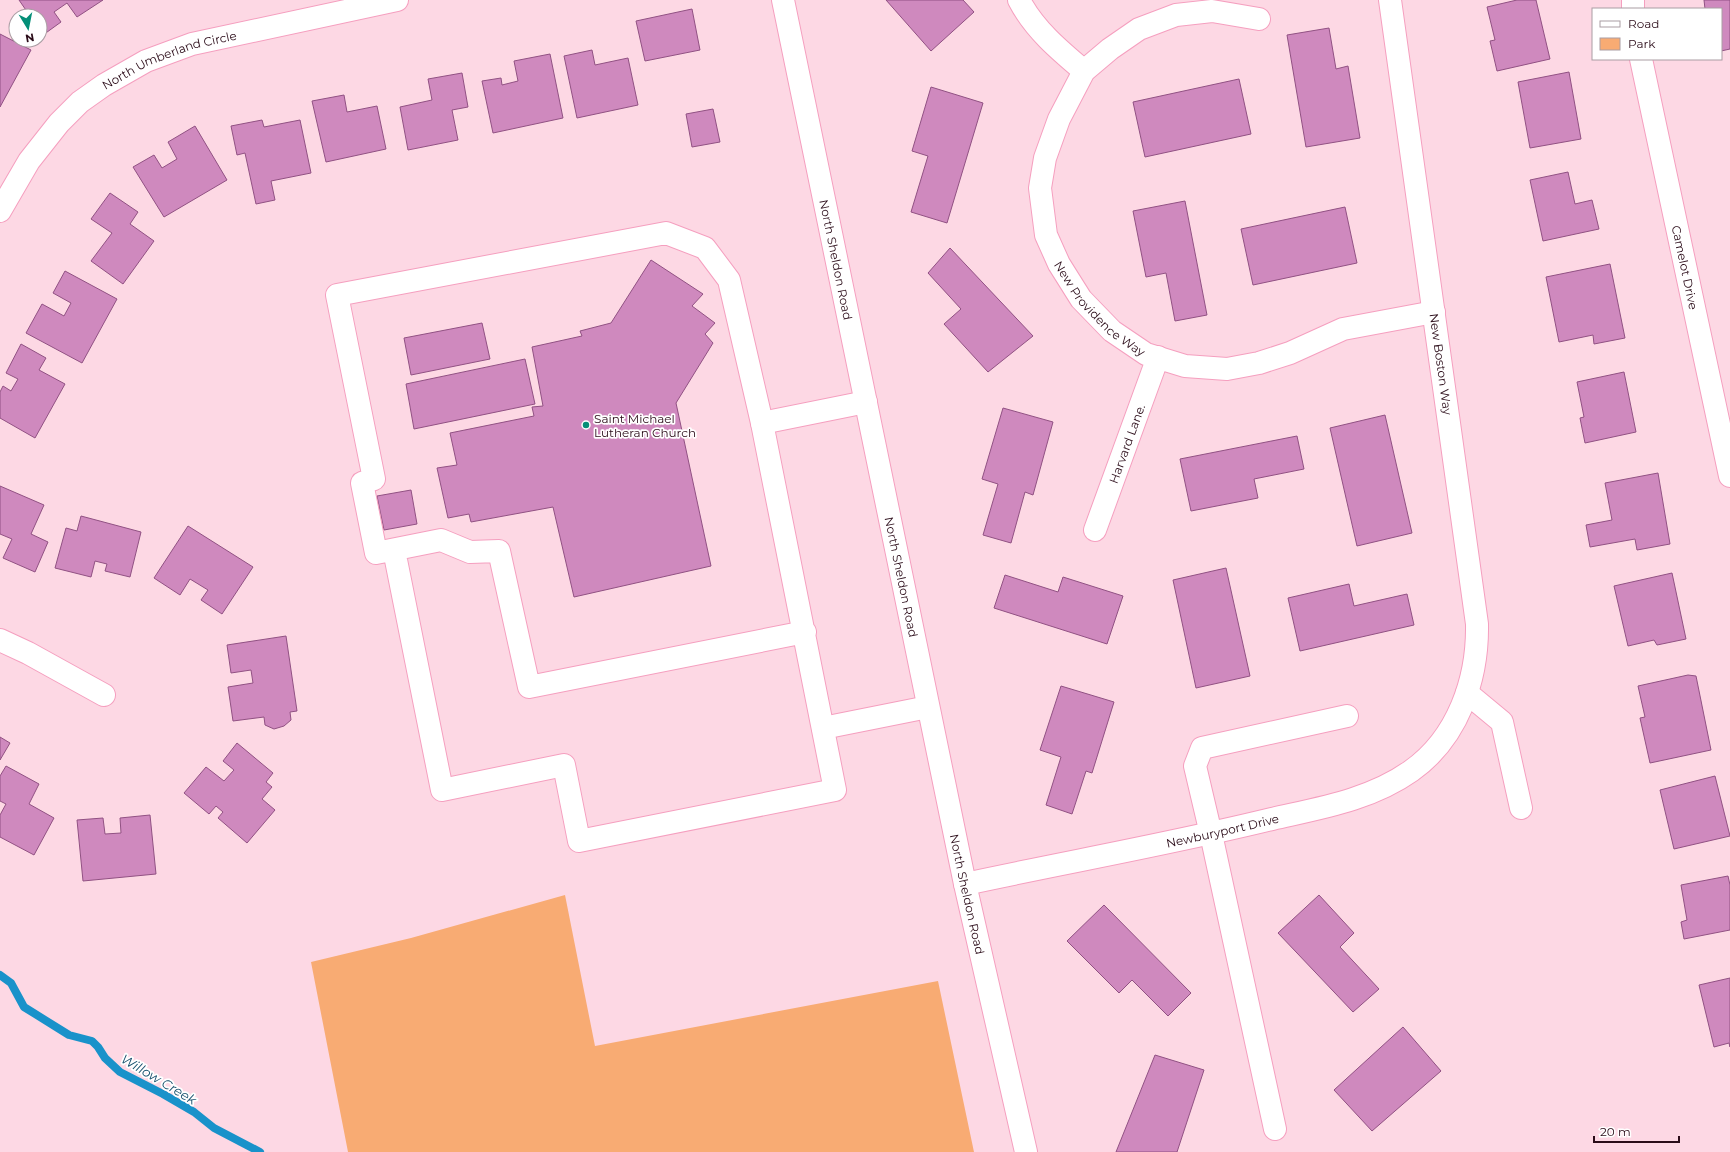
<svg xmlns="http://www.w3.org/2000/svg" width="1730" height="1152" font-family="Montserrat,sans-serif">
<rect width="100%" height="100%" fill="#fdd8e4"/>
<path fill="#f8ab73" d="M565,895L595,1046L938,981L974,1152H348L311,962L411,938Z"/>
<g fill="none" stroke-linecap="round" stroke-linejoin="round">
<path stroke="#1992ca" stroke-width="8" d="M0,975L11,983L24,1007L69,1035L92,1041L98,1047L105,1058L120,1072L163,1094L194,1112L214,1128L260,1152"/>
</g>
<g fill="#cf89be" stroke="#915183">
<path d="M19,0H103L77,17L67,3L54,12L61,22L43,35L40,31V16H30Z"/>
<path d="M886,0H963L974,12L931,51Z"/>
<path d="M1517,0H1536L1550,59L1497,71L1490,41L1495,40L1487,7Z"/>
<path d="M1704,0H1730V49L1721,51V9H1705Z"/>
<path d="M692,9L700,50L645,61L636,21Z"/>
<path d="M1329,28L1336,69L1348,66L1360,138L1306,147L1287,35Z"/>
<path d="M0,34L31,50L0,107Z"/>
<path d="M592,50L595,65L628,58L638,105L577,118L564,56Z"/>
<path d="M550,54L563,118L493,133L482,81L501,78L502,85L518,81L514,61Z"/>
<path d="M1569,72L1581,139L1530,148L1518,82Z"/>
<path d="M462,73L468,107L452,110L458,140L408,150L400,107L432,100L428,79Z"/>
<path d="M1239,79L1251,134L1145,157L1133,102Z"/>
<path d="M931,87L983,103L947,223L911,212L928,156L912,151Z"/>
<path d="M344,95L347,112L377,106L386,149L326,162L312,101Z"/>
<path d="M713,109L720,142L692,147L686,114Z"/>
<path d="M262,120L264,127L300,120L311,173L271,181L275,200L256,204L245,153L237,155L231,126Z"/>
<path d="M195,126L227,180L164,217L133,167L154,155L162,168L177,159L168,142Z"/>
<path d="M1568,172L1575,204L1592,200L1599,229L1543,241L1530,180Z"/>
<path d="M110,193L138,212L130,224L154,241L123,284L91,261L112,233L91,219Z"/>
<path d="M1185,201L1207,315L1175,321L1166,273L1146,277L1133,211Z"/>
<path d="M1345,207L1357,263L1253,285L1241,229Z"/>
<path d="M950,248L1033,336L988,372L944,324L961,309L928,273Z"/>
<path d="M651,260L703,294L692,306L715,323L705,334L713,343L676,403L711,566L574,597L553,507L471,522L469,514L448,518L437,468L457,465L450,433L534,416L532,407L543,406L532,347L582,336L580,331L611,323Z"/>
<path d="M1610,264L1625,338L1594,344L1593,335L1559,342L1546,277Z"/>
<path d="M65,271L117,299L82,363L26,333L42,304L64,316L71,303L53,293Z"/>
<path d="M482,323L490,359L411,375L404,338Z"/>
<path d="M21,344L46,358L39,370L65,384L35,438L0,418V392L3,386L11,391L18,379L6,373Z"/>
<path d="M525,359L535,404L414,429L406,384Z"/>
<path d="M1624,372L1636,432L1585,443L1580,418L1584,417L1577,382Z"/>
<path d="M1003,408L1053,422L1033,495L1025,492L1011,543L983,535L998,484L982,479Z"/>
<path d="M1385,415L1412,533L1357,546L1330,428Z"/>
<path d="M1297,436L1304,469L1254,479L1258,498L1191,511L1180,459Z"/>
<path d="M1658,473L1670,544L1637,550L1635,539L1590,547L1586,525L1612,520L1605,483Z"/>
<path d="M0,486L44,505L31,534L48,542L35,572L3,558L12,539L0,534Z"/>
<path d="M411,490L417,524L384,530L377,496Z"/>
<path d="M81,516L141,532L130,577L105,571L107,564L95,561L91,577L55,568L66,528L77,531Z"/>
<path d="M188,526L253,567L222,614L201,600L208,590L190,579L180,595L154,578Z"/>
<path d="M1226,568L1250,676L1196,688L1173,580Z"/>
<path d="M1672,573L1686,639L1657,645L1654,640L1628,646L1614,586Z"/>
<path d="M1005,575L1058,592L1063,577L1123,596L1107,644L994,608Z"/>
<path d="M1349,584L1354,606L1407,594L1414,625L1300,651L1288,598Z"/>
<path d="M286,636L297,711L290,712L291,720L284,726L274,729L265,725L264,717L233,721L228,687L253,683L251,670L231,673L227,645Z"/>
<path d="M1688,675L1696,676L1711,750L1650,763L1640,718L1645,717L1638,686Z"/>
<path d="M1061,686L1114,702L1092,773L1086,771L1072,814L1046,805L1061,757L1040,750Z"/>
<path d="M0,737L10,743L0,760Z"/>
<path d="M237,743L273,773L266,782L272,787L262,799L275,810L247,843L218,818L223,812L216,806L209,814L184,793L206,767L224,781L234,770L223,761Z"/>
<path d="M6,766L39,784L29,804L54,818L34,855L0,837V815L6,804L0,801V776Z"/>
<path d="M1715,776L1730,836L1674,849L1660,790Z"/>
<path d="M150,815L156,874L83,881L77,820L103,818L105,834L121,833L120,818Z"/>
<path d="M1728,876L1730,885V930L1684,939L1681,922L1687,920L1681,885Z"/>
<path d="M1319,895L1354,933L1340,947L1379,989L1353,1012L1278,933Z"/>
<path d="M1104,905L1191,993L1168,1016L1132,980L1119,993L1067,941Z"/>
<path d="M1730,978V1047L1729,1043L1714,1047L1699,985Z"/>
<path d="M1403,1027L1441,1071L1372,1131L1334,1090Z"/>
<path d="M1155,1055L1204,1070L1177,1152H1116Z"/>
</g>
<g fill="none" stroke-linecap="round" stroke-linejoin="round">
<g stroke="#f59fbf" stroke-width="24">
<g id="minor">
<path id="s1" d="M783,0L965,884L1026,1152"/>
<path d="M1019,0C1034,29 1059,50 1084,71"/>
<path d="M1633,0V9"/>
<path id="s2" d="M1259,19L1212,11L1176,15L1139,29L1110,49L1084,71L1059,119L1045,158L1040,188L1046,235L1059,264L1081,299L1112,331L1146,354L1185,366L1227,369L1259,363L1290,353L1343,329L1434,312"/>
<path id="s3" d="M1641,59L1730,476"/>
<path id="s4" d="M0,211L29,161L59,123L80,102L104,85L146,61L192,44L397,0"/>
<path d="M762,423L866,402"/>
<path id="s5" d="M1095,530L1158,357"/>
<path d="M394,550L442,790L564,765L579,841L835,790L762,423L729,280L705,248L666,233L337,295L374,479L362,483L376,553L441,540L470,552L499,551L529,687L805,632"/>
<path d="M0,640L28,653L104,695"/>
<path d="M1467,693L1502,722L1521,808"/>
<path d="M823,728L928,707"/>
<path id="s6" d="M965,884C1067,862 1170,844 1272,819C1320,808 1370,800 1411,771C1458,738 1478,679 1477,624L1390,0"/>
<path d="M1275,1129L1211,834L1195,766L1202,748L1347,716"/>
</g>
</g>
<use href="#minor" stroke="#fff" stroke-width="22"/>
</g>
<circle fill="#048f78" stroke="#fff" stroke-width="1.5" cx="586" cy="425" r="4"/>
<g text-anchor="middle" dominant-baseline="central" stroke-width="3.5" stroke-linejoin="round" paint-order="stroke">
<g font-size="12" fill="#2a0b18" stroke="#fff">
<text stroke="none"><textPath href="#s4" startOffset="236">North Umberland Circle</textPath></text>
<text stroke="none"><textPath href="#s1" startOffset="265">North Sheldon Road</textPath></text>
<text stroke="none"><textPath href="#s3" startOffset="213">Camelot Drive</textPath></text>
<text stroke="none"><textPath href="#s2" startOffset="459">New Providence Way</textPath></text>
<text transform="translate(1441 364) rotate(82)">New Boston Way</text>
<text stroke="none"><textPath href="#s5" startOffset="92">Harvard Lane.</textPath></text>
<text stroke="none"><textPath href="#s1" startOffset="589">North Sheldon Road</textPath></text>
<text stroke="none"><textPath href="#s6" startOffset="263">Newburyport Drive</textPath></text>
<text stroke="none"><textPath href="#s1" startOffset="913">North Sheldon Road</textPath></text>
</g>
<g font-size="12" fill="#2a0b18" stroke="#fff" text-anchor="start">
<text x="594" y="418">Saint Michael<tspan x="594" dy="14">Lutheran Church</tspan></text>
</g>
<g font-size="13" font-style="italic" fill="#134d6b" stroke="#fff">
<text transform="translate(159 1079) rotate(31)">Willow Creek</text>
</g>
</g>
<rect x="1592" y="8" width="130" height="52" fill="#ffffff" stroke="#aa9da3"/>
<rect x="1600" y="21" width="20" height="6" fill="#ffffff" stroke="#aa9da3"/>
<text x="1628" y="28" font-size="12" fill="#2a0b18">Road</text>
<rect x="1600" y="38" width="20" height="12" fill="#f8ab73" stroke="#aa9da3"/>
<text x="1628" y="48" font-size="12" fill="#2a0b18">Park</text>
<g transform="translate(28 28) rotate(170)"><circle r="19" fill="#ffffff" stroke="#aa9da3"/>
<path d="M0-3L7 15L0 10L-7 15Z" fill="#048f78"/>
<text y="-6" font-size="11" font-weight="bold" text-anchor="middle" fill="#2a0b18">N</text>
</g>
<path d="M1594 1136v6h85v-6" fill="none" stroke="#2a0b18" stroke-width="2"/>
<text x="1600" y="1136" font-size="12" fill="#2a0b18" stroke="#ffffff" stroke-width="3" paint-order="stroke">20 m</text>
</svg>
